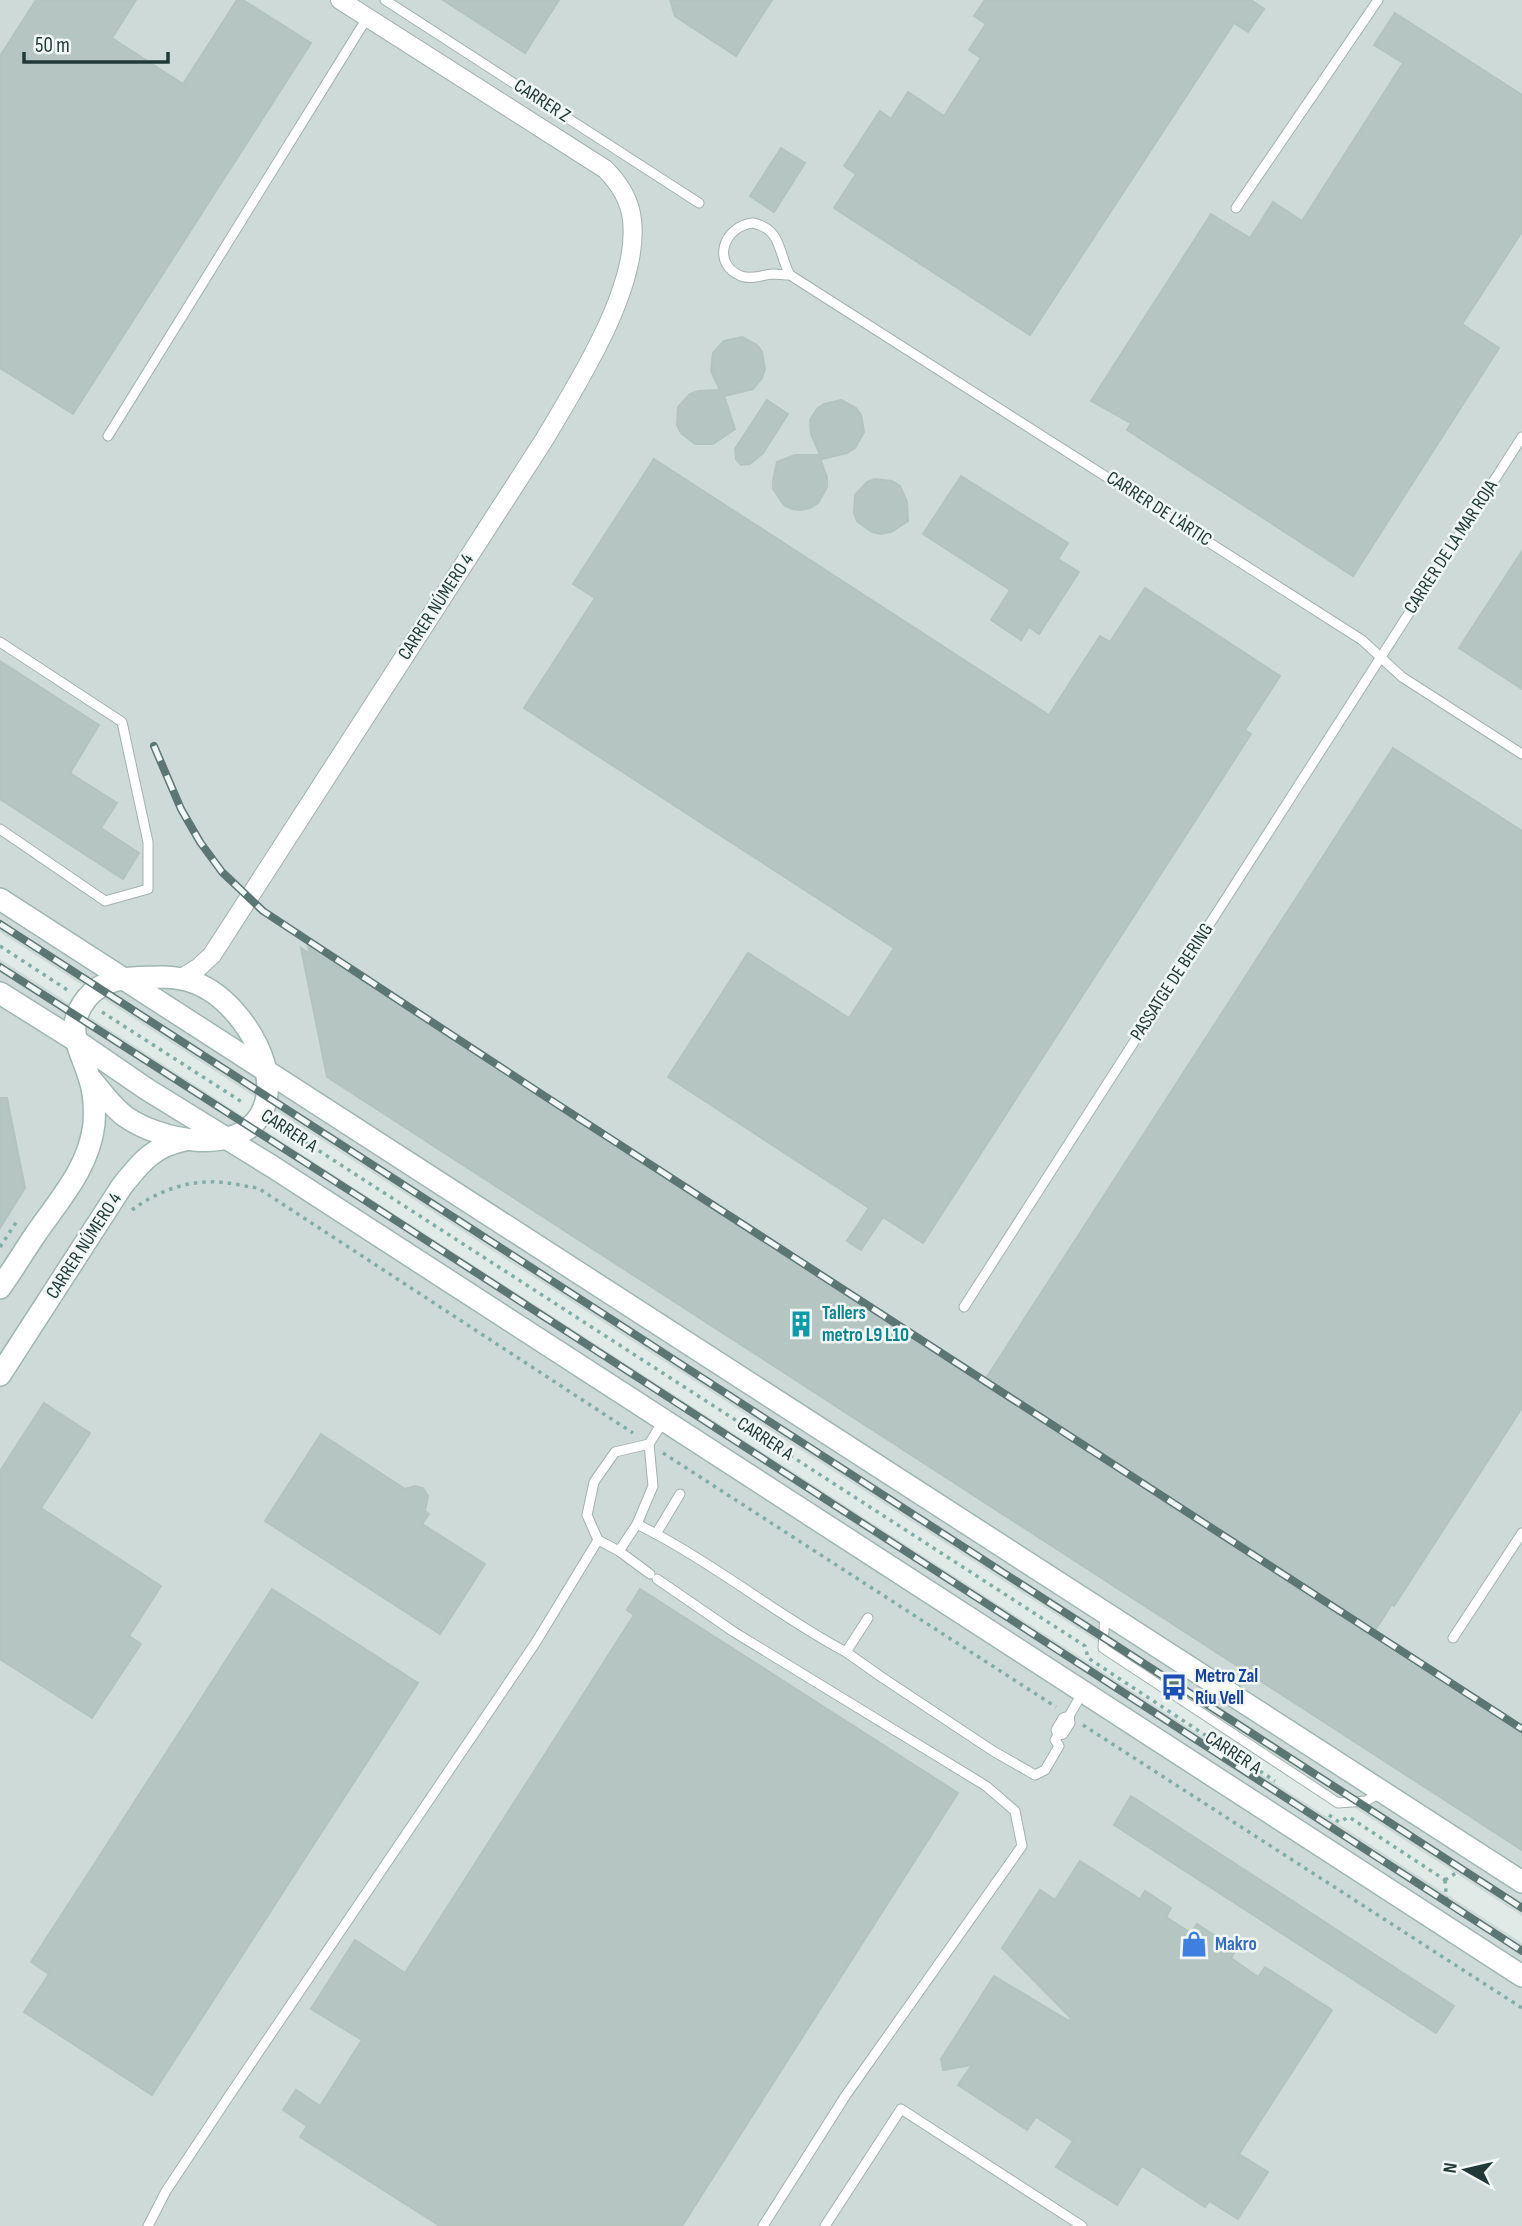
<svg xmlns="http://www.w3.org/2000/svg" width="1522" height="2226" font-family="'Sofia Sans Condensed',sans-serif">
<rect width="100%" height="100%" fill="#e0eae7"/>
<g fill="#cedad7">
<path d="M0,0H1522V1916L0,932Z"/>
<path d="M0,959L1522,1943V2226H0Z"/>
</g>
<g fill="#b5c5c1" stroke="#b3c4bf" stroke-width="2">
<path d="M36,0H136L112,38L183,84L237,0H243L311,43L73,414L0,368V56Z"/>
<path d="M443,0H559L525,53Z"/>
<path d="M670,0H772L736,56L675,16Z"/>
<path d="M985,0H1251L1264,9L1248,32L1234,23L1030,335L834,208L856,174L844,166L880,111L891,119L908,92L944,116L981,58L969,50L986,24L974,16Z"/>
<path d="M1395,13L1522,95V232L1462,324L1499,348L1353,576L1127,430L1131,423L1091,401L1211,214L1250,238L1273,202L1302,221L1403,63L1374,45Z"/>
<path d="M781,148L805,163L774,212L750,196Z"/>
<path d="M742,337L757,345L762,352L765,369L762,378L753,389L724,396L735,429L713,444H695L681,433L677,425L678,407L690,394L698,391L720,390L711,371L713,353L724,341Z"/>
<path d="M767,400L788,414L763,453L750,464L741,465L736,459L735,449Z"/>
<path d="M841,400L856,408L861,415L864,432L855,448L847,453L822,459L811,434L810,420L817,409L824,404Z"/>
<path d="M795,455H819L827,478V487L818,503L810,508L801,510L792,509L784,505L773,489V480L777,462Z"/>
<path d="M654,459L1049,715L1100,636L1110,642L1145,588L1280,676L1245,730L1251,734L923,1243L883,1217L861,1250L847,1241L869,1208L668,1077L748,953L849,1018L894,948L524,708L595,598L573,584Z"/>
<path d="M961,476L1068,543L1058,559L1079,572L1039,634L1029,627L1021,640L991,620L1010,590L923,534Z"/>
<path d="M875,479L892,481L900,486L907,502L908,521L891,532L881,534L872,532L857,521L854,513L855,495L867,482Z"/>
<path d="M1522,551V689L1459,648Z"/>
<path d="M0,661L99,725L70,773L117,803L101,828L139,853L123,879L0,799Z"/>
<path d="M1393,748L1522,831V1408L1394,1606L1392,1604L1372,1635L1522,1731V1850L327,1077L301,948L310,954L308,945L983,1383Z"/>
<path d="M0,1098H7L25,1188L0,1228Z"/>
<path d="M44,1403L90,1433L41,1508L161,1586L129,1636L141,1644L92,1718L0,1659V1471Z"/>
<path d="M321,1434L405,1489L415,1486L423,1488L428,1496L425,1511L429,1514L422,1524L485,1564L440,1634L265,1521Z"/>
<path d="M272,1589L418,1683L152,2095L24,2012L49,1974L31,1962Z"/>
<path d="M640,1589L958,1793L682,2226H440L300,2137L307,2126L283,2110L296,2090L320,2106L362,2040L311,2009L355,1940L405,1973L634,1615L627,1610Z"/>
<path d="M1131,1796L1454,2006L1436,2033L1114,1825Z"/>
<path d="M1080,1861L1140,1899L1145,1891L1171,1908L1166,1917L1191,1933L1197,1924L1236,1950L1231,1958L1258,1977L1265,1967L1332,2010L1239,2154L1268,2172L1238,2219L1209,2201L1205,2207L1142,2166L1117,2205L1056,2167L1073,2141L1036,2117L1027,2130L958,2085L972,2065L943,2070L941,2059L994,1976L1069,2021L1071,2018L1002,1948L1040,1890L1055,1900Z"/>
</g>
<g fill="none" stroke-linecap="round" stroke-linejoin="round">
<g stroke="#a3b2af" stroke-width="11">
<g id="lane">
<path d="M385,0L699,203"/>
<path d="M1236,208L1378,0"/>
<path d="M753,223C782,229 778,253 790,275C784,275 778,274 773,274C761,275 752,280 741,276C711,264 723,226 753,223Z"/>
<path d="M790,275L1362,640L1402,677L1522,754"/>
<path d="M108,436L367,18"/>
<path d="M0,642L122,722L148,842V889L105,901L0,829"/>
<path d="M964,1307L1522,437"/>
<path d="M680,1494L656,1534C722,1569 780,1617 846,1652L868,1618"/>
<path d="M637,1524L656,1534"/>
<path d="M598,1540L587,1515L594,1482L615,1452L649,1444"/>
<path d="M619,1551L637,1524L653,1486L649,1444L664,1420"/>
<path d="M657,1579L734,1632L986,1786L1015,1811L1022,1846L846,2095L763,2226"/>
<path d="M1105,1615L1103,1648L1338,1803L1366,1801L1382,1792"/>
<path d="M1453,1638L1522,1533"/>
<path d="M846,1652L880,1676L993,1751L1035,1775L1045,1770L1059,1746L1055,1740L1058,1735L1056,1730L1063,1718L1069,1716L1083,1692"/>
<path d="M1058,1735L1063,1734L1070,1723L1069,1716"/>
<path d="M148,2226L166,2191L229,2096L536,1642L598,1540L619,1551L650,1574"/>
<path d="M825,2226L901,2109L1082,2226"/>
</g>
</g>
<g stroke="#a3b2af" stroke-width="20">
<path id="street" d="M180,979L198,968L212,955L544,440C577,384 640,287 632,220C630,200 619,183 605,169L340,0"/>
</g>
<g stroke="#9fb6b1" stroke-width="24">
<g id="secondary">
<path d="M0,899L1522,1882"/>
<path d="M0,993L75,1040L148,1090L273,1167L1522,1976"/>
<path d="M0,1288C12,1271 23,1253 35,1235C59,1200 89,1168 94,1124C95,1109 94,1091 89,1077C80,1047 63,1028 87,998C106,975 134,978 161,977C178,977 196,981 211,991C245,1013 283,1073 261,1114C236,1157 159,1140 126,1117C112,1107 101,1091 90,1078"/>
<path d="M0,1375L122,1186C141,1162 154,1146 185,1140"/>
</g>
</g>
<g stroke="#81ada6" stroke-width="3.5" stroke-dasharray="3.5 5" stroke-linecap="butt">
<path d="M0,946L69,991"/>
<path d="M102,1012L245,1104"/>
<path d="M276,1123L1085,1646L1088,1658L1275,1781"/>
<path d="M132,1210C153,1194 182,1182 209,1182C225,1181 242,1186 258,1188L633,1433"/>
<path d="M0,1247L17,1221"/>
<path d="M663,1453L1056,1707"/>
<path d="M1083,1725L1522,2008"/>
<path d="M1329,1815L1339,1822L1349,1817L1445,1880"/>
<path d="M1445,1880L1447,1905"/>
<path d="M1445,1880L1464,1868"/>
</g>
<use href="#lane" stroke="#fff" stroke-width="9"/>
<use href="#street" stroke="#fff" stroke-width="18"/>
<use href="#secondary" stroke="#fff" stroke-width="21"/>
<g stroke="#5b7673" stroke-width="8">
<g id="rail">
<path d="M154,746L181,809L200,842L222,872L263,911L543,1095L1522,1729"/>
<path d="M0,924L1522,1908"/>
<path d="M0,967L358,1196L1522,1951"/>
</g>
</g>
<use href="#rail" stroke="#f0f7f5" stroke-width="5" stroke-dasharray="16" stroke-linecap="butt"/>
</g>
<defs>
<g id="building-bare" transform="scale(2.1)"><path d="M-4-6H4V6H1V3H-1V6H-4ZM-2.5-4.3h1.7v1.8h-1.7ZM.8-4.3h1.7v1.8H.8ZM-2.5-1h1.7V.8h-1.7ZM.8-1h1.7V.8H.8Z" fill="#0f9aa8" stroke="#f0f7f5" stroke-width="2.5" paint-order="stroke"/></g>
<g id="bus-bare" transform="scale(2.1)"><path d="M-5-6H5V4H4V6H2V4H-2V6H-4V4H-5ZM-3.5-4V0h7V-4ZM-3.5 1.2v1.5H-2V1.2ZM2 1.2v1.5H3.5V1.2Z" fill="#1a4fb4" stroke="#f0f7f5" stroke-width="2.5" paint-order="stroke"/></g>
<g id="shop-bare" transform="scale(2.1)"><path d="M-5-2.5h2.3a2.7 3.5 0 0 1 5.4 0H5L5.5 6h-11ZM-1.5-2.5h3a1.5 2.3 0 0 0-3 0Z" fill="#3f7fe0" stroke="#f0f7f5" stroke-width="2.5" paint-order="stroke"/></g>
</defs>
<g fill-rule="evenodd">
<use href="#building-bare" x="801" y="1324"/>
<use href="#bus-bare" x="1174" y="1687"/>
<use href="#shop-bare" x="1194" y="1944"/>
</g>
<g text-anchor="middle" dominant-baseline="central" stroke-width="5" stroke-linejoin="round" paint-order="stroke">
<g font-size="19" fill="#213a37" stroke="#f0f7f5">
<text transform="translate(542 101) rotate(33)">CARRER Z</text>
<text transform="translate(1159 509) rotate(33)">CARRER DE L'ÀRTIC</text>
<text transform="translate(1451 547) rotate(-57)">CARRER DE LA MAR ROJA</text>
<text transform="translate(436 607) rotate(-57)">CARRER NÚMERO 4</text>
<text transform="translate(1172 982) rotate(-57)">PASSATGE DE BERING</text>
<text transform="translate(289 1131) rotate(33)">CARRER A</text>
<text transform="translate(84 1246) rotate(-57)">CARRER NÚMERO 4</text>
<text transform="translate(765 1439) rotate(33)">CARRER A</text>
<text transform="translate(1233 1753) rotate(33)">CARRER A</text>
</g>
<g font-size="19" font-weight="bold" fill="#0d838f" stroke="#f0f7f5" text-anchor="start">
<text x="822" y="1313">Tallers<tspan x="822" dy="22">metro L9 L10</tspan></text>
</g>
<g font-size="19" font-weight="bold" fill="#164399" stroke="#f0f7f5" text-anchor="start">
<text x="1195" y="1676">Metro Zal<tspan x="1195" dy="22">Riu Vell</tspan></text>
</g>
<g font-size="19" font-weight="bold" fill="#366cbe" stroke="#f0f7f5" text-anchor="start">
<text x="1215" y="1944">Makro</text>
</g>
</g>
<g transform="translate(1466 2170) rotate(278)" stroke="#f0f7f5" stroke-width="5" paint-order="stroke">
<path d="M0-5L12 26L0 18L-12 26Z" fill="#213a37"/>
<text y="-10" font-size="19" font-weight="bold" text-anchor="middle" fill="#213a37">N</text>
</g>
<path d="M24 52v10h144v-10" fill="none" stroke="#213a37" stroke-width="3.5"/>
<text x="35" y="52" font-size="21" fill="#213a37" stroke="#f0f7f5" stroke-width="5" paint-order="stroke">50 m</text>
</svg>
